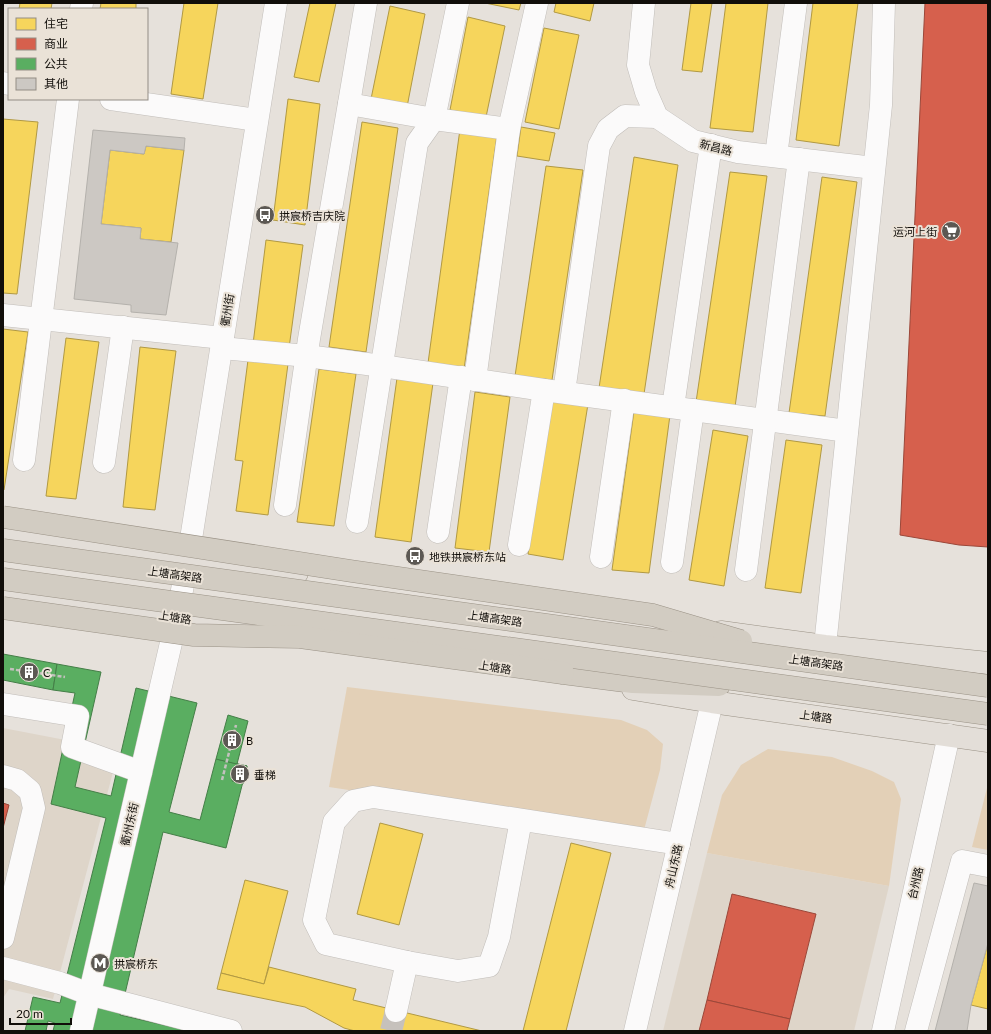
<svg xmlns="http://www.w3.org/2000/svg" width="991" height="1034" font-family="Lato,'Noto Sans SC',sans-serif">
<rect width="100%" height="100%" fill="#e6e1db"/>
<g fill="#ded5c9">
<path d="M3,728L81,743L118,753L53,999L9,989L3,998Z"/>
<path d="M707,853L889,886L854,1031H663Z"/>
</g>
<g fill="#e3d0b7">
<path d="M347,687L621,720L647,730L663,744L660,770L644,830L626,832L329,787Z"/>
<path d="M768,749L832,757L872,771L894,782L901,799L889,886L707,853L722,795L741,765Z"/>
<path d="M987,788H988V850L972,847Z"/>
</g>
<g fill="#f6d55c" stroke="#b19943">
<path d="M20,3H52L51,9H19Z"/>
<path d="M101,3H136V9H100Z"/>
<path d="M184,3H218L203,99L171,94Z"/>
<path d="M310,3H336L319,82L294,77Z"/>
<path d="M485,3H521L519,10Z"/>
<path d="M556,3H594L590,21L554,12Z"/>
<path d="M691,3H712L702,72L682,70Z"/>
<path d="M726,3H768L753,132L710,128Z"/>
<path d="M813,3H858L839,146L796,140Z"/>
<path d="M390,6L425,14L407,107L371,99Z"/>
<path d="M468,17L505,26L486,117L450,110Z"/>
<path d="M544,28L579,35L559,129L525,122Z"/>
<path d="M288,99L320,104L305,225L273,220Z"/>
<path d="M3,119L38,122L17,294L3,293Z"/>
<path d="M362,122L398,128L366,352L329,347Z"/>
<path d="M521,127L555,133L549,161L517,156Z"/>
<path d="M460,129L497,135L464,369L428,363Z"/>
<path d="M146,146L184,150L171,242L140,239L141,228L101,224L110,150L144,154Z"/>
<path d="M634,157L678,165L644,394L599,388Z"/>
<path d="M546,166L583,170L552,380L515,376Z"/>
<path d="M730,172L767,176L735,407L696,402Z"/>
<path d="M822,177L857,182L825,416L789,413Z"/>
<path d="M266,240L303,245L289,348L253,344Z"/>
<path d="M3,329L28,332L4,490L3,489Z"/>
<path d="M66,338L99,342L76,499L46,496Z"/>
<path d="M140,347L176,351L155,510L123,507Z"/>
<path d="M248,360L288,364L268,515L236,511L243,461L235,460Z"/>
<path d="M319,369L356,374L334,526L297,522Z"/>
<path d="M397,378L433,383L411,542L375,537Z"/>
<path d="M475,392L510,397L489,552L455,548Z"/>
<path d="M553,399L588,404L563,560L528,554Z"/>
<path d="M634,411L670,415L649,573L612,570Z"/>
<path d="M713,430L748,436L724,586L689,580Z"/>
<path d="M786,440L822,445L801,593L765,588Z"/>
<path d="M380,823L423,834L399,925L357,914Z"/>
<path d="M571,843L611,853L566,1031H523Z"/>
<path d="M245,880L288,891L264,984L221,973Z"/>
<path d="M988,943V1009L971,1005Z"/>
<path d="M269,967L356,989L353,1000L482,1031H355L344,1028L305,1007L217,989L221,973L264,984Z"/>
</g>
<g fill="#d6604d" stroke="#9b4739">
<path d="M925,3H988V547L959,545L900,535Z"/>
<path d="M3,803L9,805L3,828Z"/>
<path d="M732,894L816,914L790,1019L707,1000Z"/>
<path d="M707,1000L790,1019L787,1031H699Z"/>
</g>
<g fill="#5aae61" stroke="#447e47">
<path d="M3,654L57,664L53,690L3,680Z"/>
<path d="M57,664L101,672L75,787L111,796L136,688L197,703L169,812L200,820L216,759L247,766L226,848L163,832L120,1015L190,1031H53L55,1023L48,1021L46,1031H25L33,997L60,1003L106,818L51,804L75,693L53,690Z"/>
<path d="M228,715L248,721L237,764L216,759Z"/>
<path d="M237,764L247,766L243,784L232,781Z"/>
</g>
<g fill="#ccc8c3" stroke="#b4b1ac">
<path d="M93,130L185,138L184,150L146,146L144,154L110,150L101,224L141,228L140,239L178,243L166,315L131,312V305L74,299Z"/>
<path d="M974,883L988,886V943L971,1005L967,1031H935Z"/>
</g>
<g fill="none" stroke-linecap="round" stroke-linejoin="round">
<path stroke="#c6c1bc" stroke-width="22" stroke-dasharray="22 11" stroke-linecap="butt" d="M391,1031L396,1011"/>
<g stroke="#c1bdb9" stroke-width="23">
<g id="minor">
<path d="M644,3L638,65L646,92L657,117L693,141L738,152L874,168"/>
<path d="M81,9L82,3"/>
<path d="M3,83L9,84"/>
<path d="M111,99L257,120"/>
<path d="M349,104L434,119L509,129"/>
<path d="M776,156L796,3"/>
<path d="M3,315L223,338"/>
<path d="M222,348L307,356L382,366L544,390L847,431"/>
<path d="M475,380L509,129L537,3"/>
<path d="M564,392L599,146L608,129L625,116L657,117"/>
<path d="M673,407L711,145"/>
<path d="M24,460L68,99"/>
<path d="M104,462L123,327"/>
<path d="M285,505L309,339L366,3"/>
<path d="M357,522L417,143L434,119L458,3"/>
<path d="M438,532L461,377"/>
<path d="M519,545L544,390"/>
<path d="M601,557L624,400"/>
<path d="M672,562L693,410"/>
<path d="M746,570L799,159"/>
<path d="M825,646L881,105L884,3"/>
<path d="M3,704L78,716L72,747L141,772"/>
<path d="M3,776L17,780L30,791L34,808L3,938"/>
<path d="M521,820L499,937L489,966L458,971L407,962L326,944L314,920L334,822L353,801L373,797L679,844"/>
<path d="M3,968L60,983L89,994L231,1031"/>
<path d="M396,1011L407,962"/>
<path d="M81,1031L177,617L188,558L276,3"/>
<path d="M635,1031L712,702"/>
<path d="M883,1031L949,735"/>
<path d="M916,1031L962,861L988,866"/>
</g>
</g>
<g stroke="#9a9286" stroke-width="23">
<g id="major">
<path d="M3,533L297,573"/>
<path d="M3,592L255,629"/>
<path d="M721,632L825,646L988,663"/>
<path d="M633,689L712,702L988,741"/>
</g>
</g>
<g stroke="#9a9286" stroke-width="23">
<path id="highway" d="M563,673L633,682L719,685"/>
</g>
<g stroke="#c3c1be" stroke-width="2.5" stroke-dasharray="4 2" stroke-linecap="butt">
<path d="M10,669L65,677"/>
<path d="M222,780L236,725"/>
</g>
<use href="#minor" stroke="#fbfafa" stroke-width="22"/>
<use href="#major" stroke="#e3ded8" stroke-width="22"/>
<use href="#highway" stroke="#d2ccc2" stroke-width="22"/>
<g stroke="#9a9286" stroke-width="23" stroke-linecap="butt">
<g id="highway-bridge">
<path d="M3,517L351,571L653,615L741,641"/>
<path d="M3,550L988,686"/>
<path d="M3,579L988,714"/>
<path d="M3,608L194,635L300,637L563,673"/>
</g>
</g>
<use href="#highway-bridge" stroke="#d2ccc2" stroke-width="22"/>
</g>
<defs>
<g id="bus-disc" transform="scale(1)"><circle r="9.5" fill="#5c5853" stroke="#eae2d7"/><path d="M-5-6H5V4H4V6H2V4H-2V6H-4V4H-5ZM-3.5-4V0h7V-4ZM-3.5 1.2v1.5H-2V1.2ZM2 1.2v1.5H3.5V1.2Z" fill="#fff"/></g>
<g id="supermarket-disc" transform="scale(1)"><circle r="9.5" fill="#5c5853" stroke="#eae2d7"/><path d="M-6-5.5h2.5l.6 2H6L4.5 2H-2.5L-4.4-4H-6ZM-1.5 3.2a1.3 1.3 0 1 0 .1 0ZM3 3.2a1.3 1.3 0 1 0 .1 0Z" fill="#fff"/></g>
<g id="building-disc" transform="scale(1)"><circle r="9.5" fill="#5c5853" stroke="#eae2d7"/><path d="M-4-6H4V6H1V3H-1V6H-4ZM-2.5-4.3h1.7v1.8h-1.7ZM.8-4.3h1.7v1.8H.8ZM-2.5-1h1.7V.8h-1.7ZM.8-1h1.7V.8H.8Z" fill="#fff"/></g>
<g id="metro-disc" transform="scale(1)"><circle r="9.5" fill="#5c5853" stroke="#eae2d7"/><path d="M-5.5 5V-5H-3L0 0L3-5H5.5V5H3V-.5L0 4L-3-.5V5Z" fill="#fff"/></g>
</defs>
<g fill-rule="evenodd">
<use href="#bus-disc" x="265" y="215"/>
<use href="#supermarket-disc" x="951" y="231"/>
<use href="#bus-disc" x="415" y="556"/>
<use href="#building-disc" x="29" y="672"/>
<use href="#building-disc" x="232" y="740"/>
<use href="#building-disc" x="240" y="774"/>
<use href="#metro-disc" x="100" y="963"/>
</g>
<g text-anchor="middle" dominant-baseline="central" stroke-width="4" stroke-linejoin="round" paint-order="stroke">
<g font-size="11" fill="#110e0a" stroke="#eae2d7">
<text transform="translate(716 147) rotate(14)">新昌路</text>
<text transform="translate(227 310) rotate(-81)">衢州街</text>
<text transform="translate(175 574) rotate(8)">上塘高架路</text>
<text transform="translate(175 617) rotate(9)">上塘路</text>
<text transform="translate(495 618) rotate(8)">上塘高架路</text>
<text transform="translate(816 662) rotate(8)">上塘高架路</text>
<text transform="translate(495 667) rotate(9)">上塘路</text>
<text transform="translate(816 716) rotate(8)">上塘路</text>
<text transform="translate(129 824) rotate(-77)">衢州东街</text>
<text transform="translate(673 866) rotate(-77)">舟山东路</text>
<text transform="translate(915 883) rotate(-77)">台州路</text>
</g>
<g font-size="11" fill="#110e0a" stroke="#eae2d7" text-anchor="start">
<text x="279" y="215">拱宸桥吉庆院</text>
<text x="937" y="231" text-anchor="end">运河上街</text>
<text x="429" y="556">地铁拱宸桥东站</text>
<text x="43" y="672">C</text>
<text x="246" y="740">B</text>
<text x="254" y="774">垂梯</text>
<text x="114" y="963">拱宸桥东</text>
</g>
</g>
<rect width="991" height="1034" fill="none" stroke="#110e0a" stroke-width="8"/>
<rect x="8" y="8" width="140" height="92" fill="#eae2d7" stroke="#938d85"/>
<rect x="16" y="18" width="20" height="12" fill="#f6d55c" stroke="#938d85"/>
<text x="44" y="28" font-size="12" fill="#110e0a">住宅</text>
<rect x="16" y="38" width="20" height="12" fill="#d6604d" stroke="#938d85"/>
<text x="44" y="48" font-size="12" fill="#110e0a">商业</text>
<rect x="16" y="58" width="20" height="12" fill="#5aae61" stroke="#938d85"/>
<text x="44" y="68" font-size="12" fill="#110e0a">公共</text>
<rect x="16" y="78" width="20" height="12" fill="#ccc8c3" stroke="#938d85"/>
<text x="44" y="88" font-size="12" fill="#110e0a">其他</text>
<path d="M10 1018v6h61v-6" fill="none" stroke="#110e0a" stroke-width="2"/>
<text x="16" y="1018" font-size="12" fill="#110e0a" stroke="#eae2d7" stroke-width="3" paint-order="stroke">20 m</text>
</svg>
